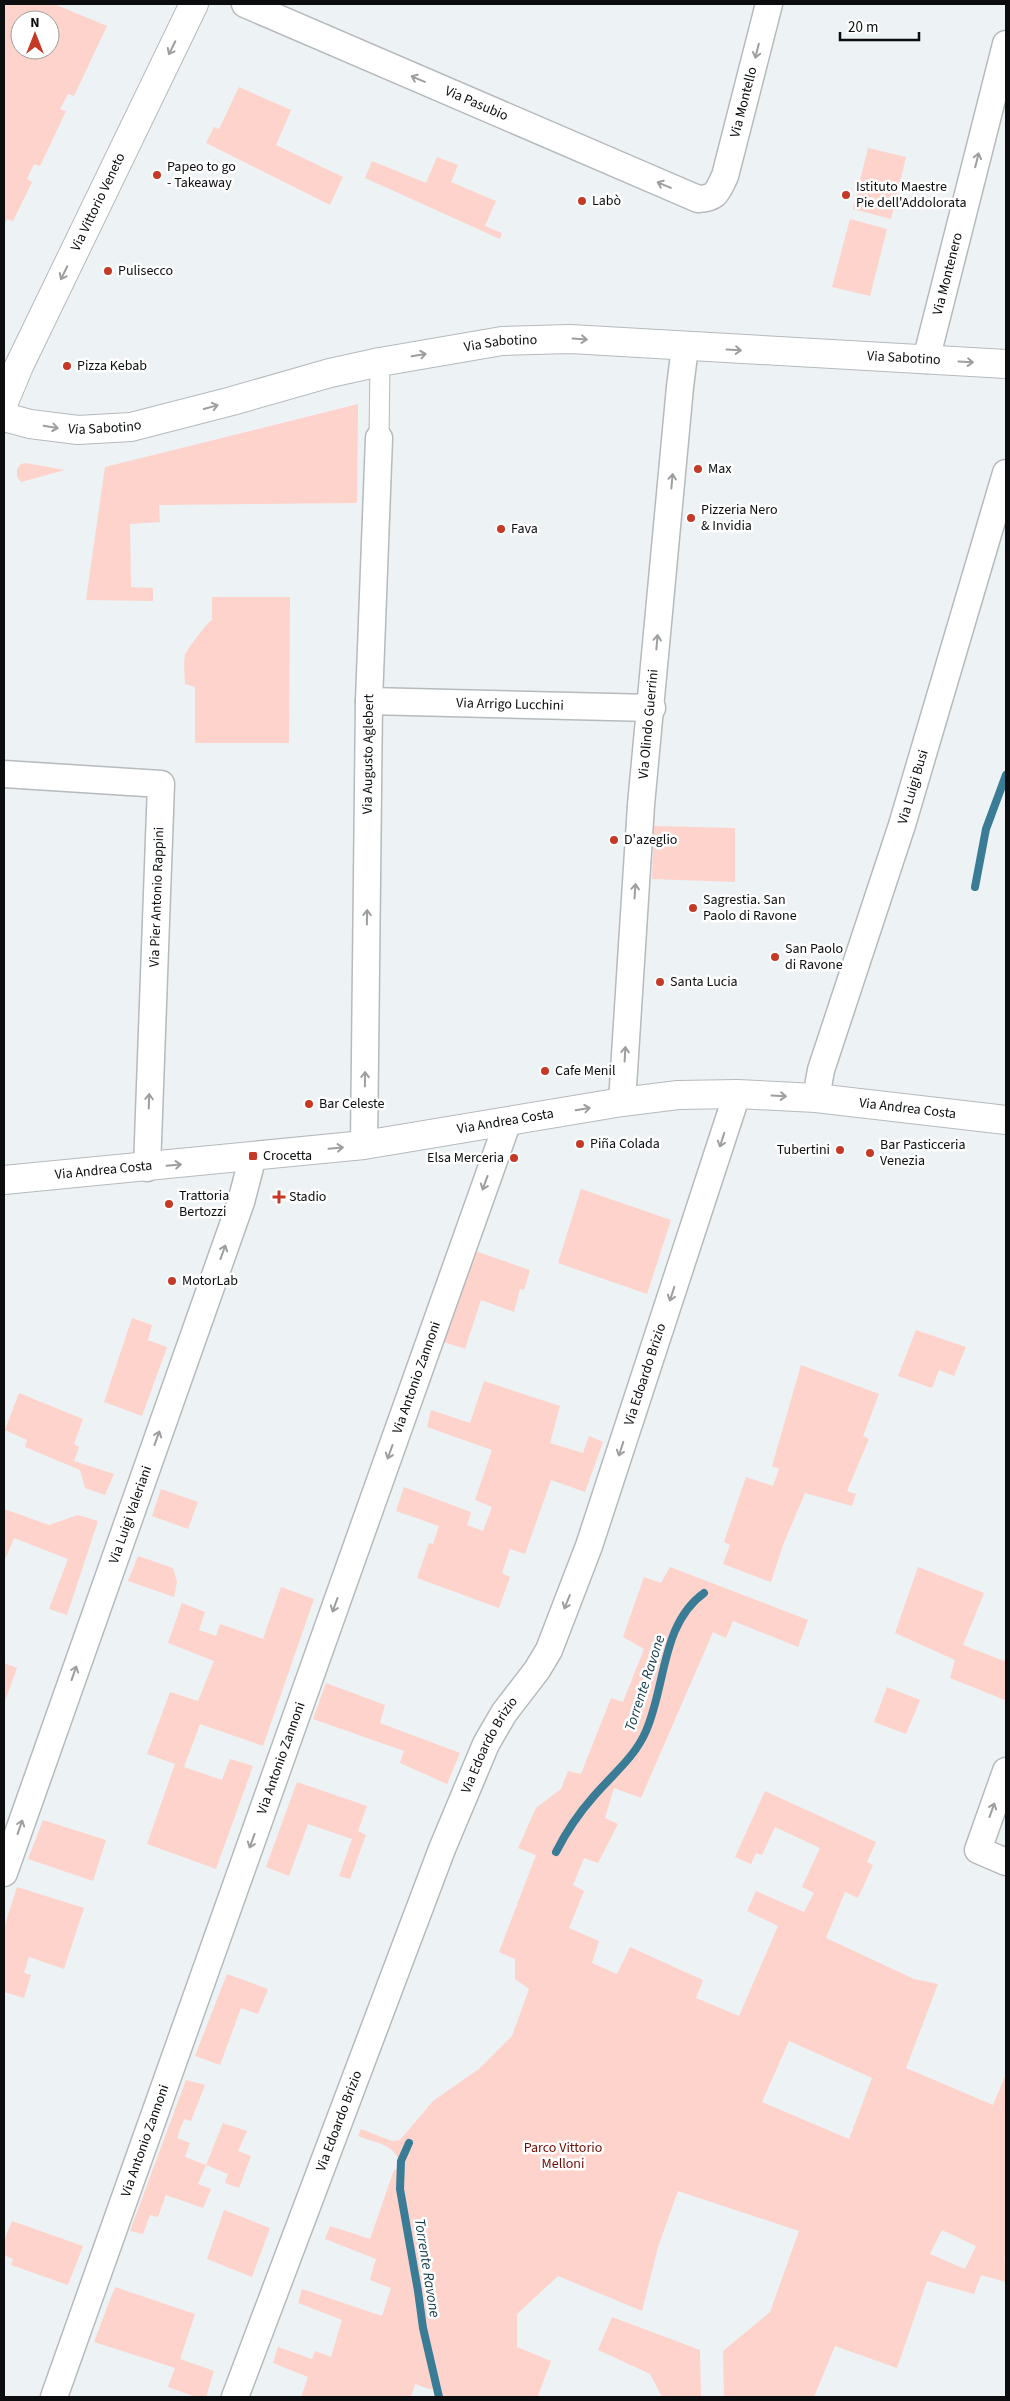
<svg xmlns="http://www.w3.org/2000/svg" width="1010" height="2401" font-family="'Source Sans 3',sans-serif">
<rect width="100%" height="100%" fill="#edf2f4"/>
<g fill="#fed3cb" fill-rule="evenodd">
<path d="M4,4H54L107,26L74,96L68,94L60,109L66,111L40,166L34,164L27,179L32,182L13,221L7,219L4,227ZM20,20H50V50H20Z"/>
<path d="M239,87L291,110L276,145L343,177L330,205L206,143L214,127L219,129Z"/>
<path d="M868,148L906,157L891,219L853,209Z"/>
<path d="M437,157L458,165L451,182L496,201L485,226L502,233L500,239L365,178L372,161L426,183Z"/>
<path d="M850,219L887,229L870,296L832,287Z"/>
<path d="M358,404L357,503L159,505L160,522L130,524L131,587L153,588V601L86,600L105,467Z"/>
<path d="M26,463L65,470L21,482L17,477V469L21,464Z"/>
<path d="M212,597H290L289,743H195V687L185,684C185,675 183,664 185,655C186,651 208,621 212,620Z"/>
<path d="M654,826L735,828V882L652,879Z"/>
<path d="M581,1189L671,1220L647,1294L558,1263Z"/>
<path d="M475,1251L530,1270L524,1290L520,1289L514,1312L481,1300L465,1349L444,1342Z"/>
<path d="M132,1318L152,1325L148,1340L167,1347L142,1416L104,1402Z"/>
<path d="M916,1330L966,1347L954,1376L939,1370L932,1388L898,1376Z"/>
<path d="M801,1365L879,1394L863,1436L869,1439L847,1491L856,1494L852,1506L805,1493L783,1545L771,1582L723,1564L730,1545L724,1542L746,1477L773,1486L779,1469L772,1466Z"/>
<path d="M484,1381L560,1406L550,1443L583,1453L589,1436L603,1442L585,1492L551,1480L525,1554L510,1549L502,1573L510,1577L499,1608L417,1578L429,1543L433,1544L439,1526L396,1511L404,1487L471,1512L467,1525L483,1531L492,1507L475,1500L492,1450L427,1427L431,1410L470,1423Z"/>
<path d="M19,1393L83,1419L74,1444L79,1447L74,1461L114,1474L105,1495L85,1488L80,1470L25,1447L27,1440L5,1430Z"/>
<path d="M161,1489L198,1502L188,1529L152,1516Z"/>
<path d="M4,1509L49,1525L78,1515L98,1521L67,1615L49,1609L68,1559L14,1538L4,1562Z"/>
<path d="M138,1556L173,1568L177,1582L174,1597L128,1581Z"/>
<path d="M670,1567L808,1620L798,1647L733,1621L726,1638L713,1632L641,1798L614,1788L605,1818L618,1824L598,1863L584,1858L573,1885L584,1891L569,1928L599,1941L592,1963L617,1974L630,1947L703,1980L696,1998L739,2016L778,1926L747,1911L756,1891L804,1912L814,1893L802,1887L820,1848L775,1827L762,1855L756,1853L751,1864L735,1857L765,1791L876,1842L867,1862L873,1865L858,1898L845,1892L826,1938L914,1979L938,1984L906,2068L993,2105L1006,2074V2254L1004,2259L1006,2260V2282L981,2275L974,2294L927,2281L897,2368L835,2346L814,2397H724L723,2351L770,2312L799,2231L678,2191L658,2247L642,2311L558,2276L517,2314V2347L551,2361L538,2395L542,2397H435L433,2389H429L415,2384L411,2397H301L308,2377L273,2363L278,2347L312,2359L315,2351L331,2357L342,2320L298,2303L302,2289L382,2316L391,2288L370,2280L376,2259L325,2239L330,2226L370,2239L394,2170L401,2169C397,2143 380,2145 358,2136L361,2129L392,2141L400,2140L433,2101L479,2069L512,2036L529,1989L515,1979V1959L499,1952L536,1855L518,1848L536,1808L561,1789L568,1771L581,1774L611,1698L623,1702L644,1649L623,1637L644,1577L661,1583ZM789,2041L872,2078L849,2139L762,2102ZM942,2230L976,2246L965,2269L930,2254Z"/>
<path d="M918,1567L984,1593L963,1645L1004,1661L1006,1657L1005,1700L950,1678L955,1660L895,1633Z"/>
<path d="M281,1587L314,1599L263,1746L200,1724L184,1767L222,1780L230,1759L253,1766L216,1869L147,1844L175,1764L147,1754L170,1692L198,1701L214,1661L168,1643L182,1603L205,1612L199,1630L216,1636L220,1624L263,1639Z"/>
<path d="M4,1663L17,1668L4,1704Z"/>
<path d="M326,1683L385,1705L380,1723L460,1753L447,1784L400,1763L404,1751L313,1719Z"/>
<path d="M887,1687L920,1700L906,1734L874,1722Z"/>
<path d="M297,1782L367,1806L358,1831L366,1835L350,1879L339,1876L352,1839L308,1824L289,1876L266,1867Z"/>
<path d="M43,1820L106,1840L93,1881L28,1859Z"/>
<path d="M17,1887L84,1908L64,1969L29,1957L24,1973L31,1975L24,1998L4,1992V1928Z"/>
<path d="M227,1974L268,1989L258,2014L241,2008L220,2065L195,2056Z"/>
<path d="M186,2080L205,2085L191,2121L184,2119L177,2138L190,2143L185,2157L206,2165L223,2123L247,2131L238,2151L251,2156L239,2188L225,2183L228,2174L206,2165L198,2184L211,2189L203,2208L166,2195L158,2217L150,2215L143,2234L130,2231Z"/>
<path d="M224,2210L270,2228L252,2277L207,2259Z"/>
<path d="M12,2221L83,2246L68,2285L11,2265L13,2259L4,2255V2241Z"/>
<path d="M115,2287L195,2314L180,2359L214,2371L206,2397H196L168,2387L175,2368L94,2342Z"/>
<path d="M612,2317L700,2350L701,2397H662L650,2374L598,2350Z"/>
</g>
<g fill="none" stroke-linecap="round" stroke-linejoin="round">
<g stroke="#3a7c96" stroke-width="8">
<path d="M975,887L986,829L1006,775"/>
<path d="M556,1852C566,1832 579,1813 594,1796C613,1774 635,1757 646,1731C666,1686 661,1624 704,1593"/>
<path d="M409,2143L401,2161L400,2189L418,2291L423,2328L439,2397"/>
</g>
<g stroke="#b5babd" stroke-width="21">
<path id="pedestrian" d="M379,438L380,362"/>
</g>
<g stroke="#b5babd" stroke-width="29">
<g id="minor">
<path id="s1" d="M245,4L698,199C717,198 717,192 725,176L769,4"/>
<path id="s2" d="M926,360L1006,44"/>
<path id="s3" d="M369,701L652,708"/>
<path d="M4,774L161,784L147,1168"/>
<path id="s4" d="M816,1098L821,1070L902,825L1006,473"/>
<path id="s5" d="M622,1102L641,805L680,387L685,347"/>
<path id="s6" d="M364,1145L369,701L379,438"/>
<path d="M1006,1771L978,1850L1006,1862"/>
<path id="s7" d="M4,1873L241,1202L253,1156"/>
<path id="s8" d="M54,2397L508,1121"/>
<path id="s9" d="M235,2397L442,1849L486,1744L504,1713L537,1670L549,1650L589,1546L737,1094"/>
</g>
</g>
<g stroke="#b5babd" stroke-width="30">
<g id="tertiary">
<path id="s10" d="M4,402L19,366L194,4"/>
</g>
</g>
<g stroke="#b5babd" stroke-width="30">
<g id="secondary">
<path id="s11" d="M4,1180L364,1145L622,1102L678,1095L737,1094L816,1098L1006,1120"/>
</g>
</g>
<g stroke="#b5babd" stroke-width="30">
<g id="primary">
<path id="s12" d="M4,417L30,424L78,430L131,427L232,401L330,373L380,362L502,341L570,339L1006,364"/>
</g>
</g>
<use href="#pedestrian" stroke="#fff" stroke-width="19"/>
<use href="#minor" stroke="#fff" stroke-width="26"/>
<use href="#tertiary" stroke="#fff" stroke-width="28"/>
<use href="#secondary" stroke="#fff" stroke-width="28"/>
<use href="#primary" stroke="#fff" stroke-width="28"/>
</g>
<defs><path id="oneway-shaft" d="M-6 0H5M1.5-3L5.5 0L1.5 3" fill="none" stroke-width="1.6" stroke-linecap="round" stroke-linejoin="round" transform="scale(1.25)"/></defs>
<g stroke="#9d9e9f">
<use href="#oneway-shaft" transform="translate(172 48) rotate(116)"/>
<use href="#oneway-shaft" transform="translate(757 51) rotate(104)"/>
<use href="#oneway-shaft" transform="translate(418 79) rotate(-157)"/>
<use href="#oneway-shaft" transform="translate(977 160) rotate(-76)"/>
<use href="#oneway-shaft" transform="translate(664 185) rotate(-157)"/>
<use href="#oneway-shaft" transform="translate(64 273) rotate(116)"/>
<use href="#oneway-shaft" transform="translate(580 339) rotate(4)"/>
<use href="#oneway-shaft" transform="translate(734 350) rotate(3)"/>
<use href="#oneway-shaft" transform="translate(419 355) rotate(-10)"/>
<use href="#oneway-shaft" transform="translate(966 362) rotate(3)"/>
<use href="#oneway-shaft" transform="translate(211 407) rotate(-15)"/>
<use href="#oneway-shaft" transform="translate(51 427) rotate(9)"/>
<use href="#oneway-shaft" transform="translate(672 481) rotate(-85)"/>
<use href="#oneway-shaft" transform="translate(657 642) rotate(-85)"/>
<use href="#oneway-shaft" transform="translate(635 891) rotate(-86)"/>
<use href="#oneway-shaft" transform="translate(367 917) rotate(-89)"/>
<use href="#oneway-shaft" transform="translate(625 1054) rotate(-87)"/>
<use href="#oneway-shaft" transform="translate(365 1079) rotate(-89)"/>
<use href="#oneway-shaft" transform="translate(779 1096) rotate(3)"/>
<use href="#oneway-shaft" transform="translate(149 1101) rotate(-88)"/>
<use href="#oneway-shaft" transform="translate(583 1109) rotate(-9)"/>
<use href="#oneway-shaft" transform="translate(722 1140) rotate(108)"/>
<use href="#oneway-shaft" transform="translate(336 1148) rotate(-5)"/>
<use href="#oneway-shaft" transform="translate(174 1165) rotate(-5)"/>
<use href="#oneway-shaft" transform="translate(485 1183) rotate(110)"/>
<use href="#oneway-shaft" transform="translate(223 1252) rotate(-70)"/>
<use href="#oneway-shaft" transform="translate(672 1294) rotate(108)"/>
<use href="#oneway-shaft" transform="translate(157 1438) rotate(-70)"/>
<use href="#oneway-shaft" transform="translate(621 1449) rotate(108)"/>
<use href="#oneway-shaft" transform="translate(390 1452) rotate(110)"/>
<use href="#oneway-shaft" transform="translate(567 1602) rotate(112)"/>
<use href="#oneway-shaft" transform="translate(335 1605) rotate(110)"/>
<use href="#oneway-shaft" transform="translate(74 1673) rotate(-71)"/>
<use href="#oneway-shaft" transform="translate(992 1810) rotate(-70)"/>
<use href="#oneway-shaft" transform="translate(20 1827) rotate(-71)"/>
<use href="#oneway-shaft" transform="translate(252 1841) rotate(110)"/>
</g>
<g fill="#c53927" stroke="#fff" stroke-width="2">
<circle cx="157" cy="175" r="5"/>
<circle cx="846" cy="195" r="5"/>
<circle cx="582" cy="201" r="5"/>
<circle cx="108" cy="271" r="5"/>
<circle cx="67" cy="366" r="5"/>
<circle cx="698" cy="469" r="5"/>
<circle cx="691" cy="518" r="5"/>
<circle cx="501" cy="529" r="5"/>
<circle cx="614" cy="840" r="5"/>
<circle cx="693" cy="908" r="5"/>
<circle cx="775" cy="957" r="5"/>
<circle cx="660" cy="982" r="5"/>
<circle cx="545" cy="1071" r="5"/>
<circle cx="309" cy="1104" r="5"/>
<circle cx="580" cy="1144" r="5"/>
<circle cx="840" cy="1150" r="5"/>
<circle cx="870" cy="1153" r="5"/>
<rect x="248" y="1151" width="10" height="10" rx="2.5"/>
<circle cx="514" cy="1158" r="5"/>
<path d="M276.5 1189.5h5v5h5v5h-5v5h-5v-5h-5v-5h5z"/>
<circle cx="169" cy="1204" r="5"/>
<circle cx="172" cy="1281" r="5"/>
</g>
<g text-anchor="middle" dominant-baseline="central" stroke-width="5" stroke-linejoin="round" paint-order="stroke">
<g font-size="14" fill="#0b0d0e" stroke="#fff">
<text stroke="none"><textPath href="#s1" startOffset="608">Via Montello</textPath></text>
<text stroke="none"><textPath href="#s1" startOffset="252">Via Pasubio</textPath></text>
<text stroke="none"><textPath href="#s10" startOffset="221">Via Vittorio Veneto</textPath></text>
<text stroke="none"><textPath href="#s2" startOffset="89">Via Montenero</textPath></text>
<text stroke="none"><textPath href="#s12" startOffset="508">Via Sabotino</textPath></text>
<text stroke="none"><textPath href="#s12" startOffset="912">Via Sabotino</textPath></text>
<text stroke="none"><textPath href="#s12" startOffset="102">Via Sabotino</textPath></text>
<text stroke="none"><textPath href="#s3" startOffset="141">Via Arrigo Lucchini</textPath></text>
<text stroke="none"><textPath href="#s5" startOffset="379">Via Olindo Guerrini</textPath></text>
<text stroke="none"><textPath href="#s6" startOffset="391">Via Augusto Aglebert</textPath></text>
<text stroke="none"><textPath href="#s4" startOffset="326">Via Luigi Busi</textPath></text>
<text transform="translate(157 897) rotate(-88)">Via Pier Antonio Rappini</text>
<text stroke="none"><textPath href="#s11" startOffset="910">Via Andrea Costa</textPath></text>
<text stroke="none"><textPath href="#s11" startOffset="505">Via Andrea Costa</textPath></text>
<text stroke="none"><textPath href="#s11" startOffset="100">Via Andrea Costa</textPath></text>
<text stroke="none"><textPath href="#s9" startOffset="1105">Via Edoardo Brizio</textPath></text>
<text stroke="none"><textPath href="#s8" startOffset="1082">Via Antonio Zannoni</textPath></text>
<text stroke="none"><textPath href="#s7" startOffset="380">Via Luigi Valeriani</textPath></text>
<text stroke="none"><textPath href="#s9" startOffset="700">Via Edoardo Brizio</textPath></text>
<text stroke="none"><textPath href="#s8" startOffset="678">Via Antonio Zannoni</textPath></text>
<text stroke="none"><textPath href="#s9" startOffset="295">Via Edoardo Brizio</textPath></text>
<text stroke="none"><textPath href="#s8" startOffset="272">Via Antonio Zannoni</textPath></text>
</g>
<g font-size="14" fill="#0b0d0e" stroke="#fff" text-anchor="start">
<text x="167" y="167">Papeo to go<tspan x="167" dy="16">- Takeaway</tspan></text>
<text x="856" y="187">Istituto Maestre<tspan x="856" dy="16">Pie dell'Addolorata</tspan></text>
<text x="592" y="201">Labò</text>
<text x="118" y="271">Pulisecco</text>
<text x="77" y="366">Pizza Kebab</text>
<text x="708" y="469">Max</text>
<text x="701" y="510">Pizzeria Nero<tspan x="701" dy="16">&amp; Invidia</tspan></text>
<text x="511" y="529">Fava</text>
<text x="624" y="840">D'azeglio</text>
<text x="703" y="900">Sagrestia. San<tspan x="703" dy="16">Paolo di Ravone</tspan></text>
<text x="785" y="949">San Paolo<tspan x="785" dy="16">di Ravone</tspan></text>
<text x="670" y="982">Santa Lucia</text>
<text x="555" y="1071">Cafe Menil</text>
<text x="319" y="1104">Bar Celeste</text>
<text x="590" y="1144">Piña Colada</text>
<text x="880" y="1145">Bar Pasticceria<tspan x="880" dy="16">Venezia</tspan></text>
<text x="830" y="1150" text-anchor="end">Tubertini</text>
<text x="263" y="1156">Crocetta</text>
<text x="504" y="1158" text-anchor="end">Elsa Merceria</text>
<text x="179" y="1196">Trattoria<tspan x="179" dy="16">Bertozzi</tspan></text>
<text x="289" y="1197">Stadio</text>
<text x="182" y="1281">MotorLab</text>
</g>
<g font-size="14" fill="#700c02" stroke="#fff">
<text x="563" y="2148">Parco Vittorio<tspan x="563" dy="16">Melloni</tspan></text>
</g>
<g font-size="15" font-style="italic" fill="#133c4c" stroke="#fff">
<text transform="translate(645 1683) rotate(-72)">Torrente Ravone</text>
<text transform="translate(427 2268) rotate(81)">Torrente Ravone</text>
</g>
</g>
<rect width="1010" height="2401" fill="none" stroke="#0b0d0e" stroke-width="10"/>
<g transform="translate(35 35)"><circle r="24" fill="#ffffff" stroke="#9d9e9f"/>
<path d="M0-4L9 19L0 12L-9 19Z" fill="#c53927"/>
<text y="-8" font-size="14" font-weight="bold" text-anchor="middle" fill="#0b0d0e">N</text>
</g>
<path d="M840 32v8h79v-8" fill="none" stroke="#0b0d0e" stroke-width="2.5"/>
<text x="848" y="32" font-size="15" fill="#0b0d0e" stroke="#ffffff" stroke-width="4" paint-order="stroke">20 m</text>
</svg>
